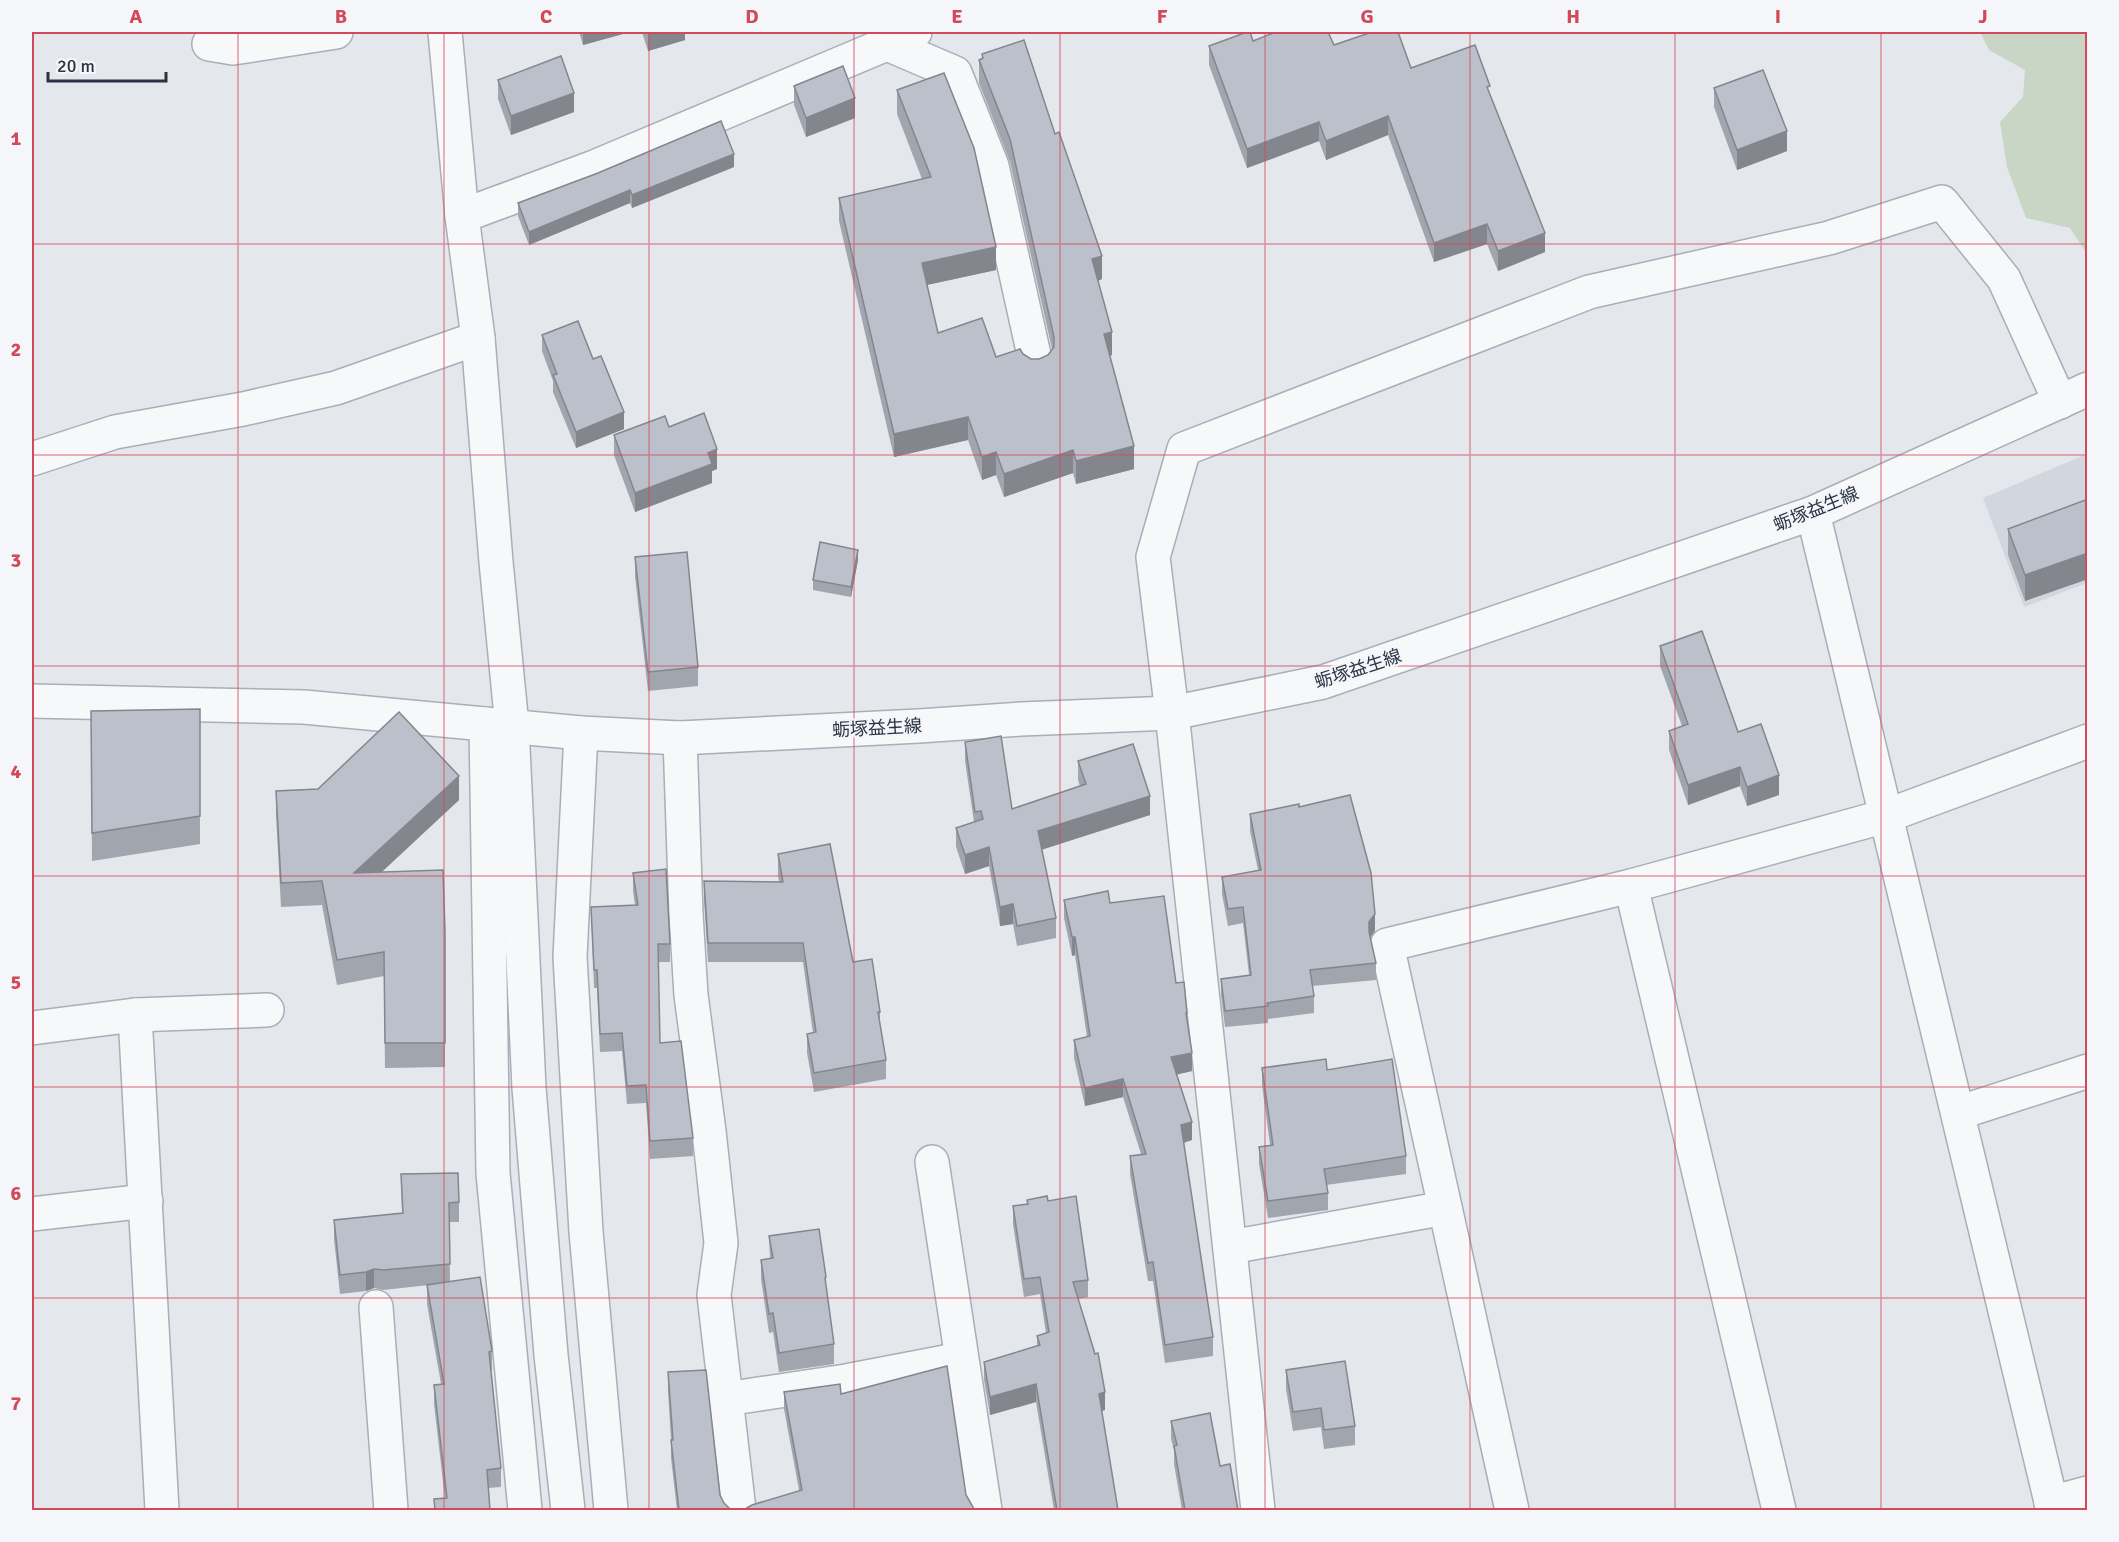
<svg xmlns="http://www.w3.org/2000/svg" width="2119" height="1542" font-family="Signika,'Noto Sans JP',sans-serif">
<rect width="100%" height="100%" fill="#e4e7ec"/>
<path fill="#d2d6de" d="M2087,454V583L2024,607L1983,498Z"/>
<path fill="#c9d6c5" d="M1980,32H2087V254L2070,228L2026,218L2007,167L2000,122L2023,97L2025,70L1989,50Z"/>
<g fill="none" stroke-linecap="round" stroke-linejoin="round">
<g stroke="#a9aeb7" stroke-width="36">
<g id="minor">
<path d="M445,32L462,216L478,338L496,562L512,726L529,1088L551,1355L568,1510"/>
<path d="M885,43L955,73L992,166L1036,364"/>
<path d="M209,44L233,48L336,32"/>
<path d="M462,216L592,168L915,32"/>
<path d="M32,459L115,432L243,409L336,388L478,338"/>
<path d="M1813,513L2053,1510"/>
<path d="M32,701L304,707L581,733L680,738L919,726L1021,719L1172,713L1323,682L1813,513L2088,389"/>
<path d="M486,724L493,1173L525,1510"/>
<path d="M581,733L570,957L586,1232L611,1510"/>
<path d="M680,738L686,914L691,995L709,1131L721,1243L714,1295L739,1510"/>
<path d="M1631,886L1779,1510"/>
<path d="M135,1015L162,1510"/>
<path d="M32,1028L135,1015L267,1010"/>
<path d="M1958,1113L2088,1071"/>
<path d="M932,1162L985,1510"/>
<path d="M32,1214L146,1201"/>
<path d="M1231,1247L1445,1208"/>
<path d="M376,1307L391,1510"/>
<path d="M726,1399L846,1381L961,1359"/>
<path d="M2051,1503L2088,1493"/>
<path d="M1258,1510L1172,713L1153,557L1184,449L1589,292L1829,238L1942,202L2004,279L2060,402"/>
<path d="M1512,1510L1387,945L1631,886L1886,816L2088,741"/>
</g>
</g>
<use href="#minor" stroke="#f7f8fa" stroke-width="33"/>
</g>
<g fill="#a1a5ae">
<path d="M579,32H630L583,45Z"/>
<path d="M642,32H685V40L648,51Z"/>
<path d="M1253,41L1334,45L1411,68L1490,95L1545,252L1498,271L1487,244L1434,262L1388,135L1326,160L1319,141L1247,168L1209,65V46Z"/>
<path d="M982,54L1102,279L1098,281L1112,355L1110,356L1134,469L1076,484L1073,473L1004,497L996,475L982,480L968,440L894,457L839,221V198L922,179L897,114V90L996,270L927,285L938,333L996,357L1023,354L1031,359H1039L1048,355L1052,349L1010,162L979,83V60L982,59Z"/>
<path d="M498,80L574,112L511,135L498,99Z"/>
<path d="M794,86L855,118L806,137L794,105Z"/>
<path d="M1714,88L1787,151L1737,170L1714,107Z"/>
<path d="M734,167L632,208L630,203L529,245L518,216V203Z"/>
<path d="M542,335L593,359L624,429L576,448L553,392V381L542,351Z"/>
<path d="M669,427L717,469L712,471V483L635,512L614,455V435Z"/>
<path d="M2088,499V579L2025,601L2008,555V529Z"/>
<path d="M635,557L698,667V686L648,691L635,576Z"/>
<path d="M858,560L851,597L813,590V580Z"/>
<path d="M1660,646L1738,732L1779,795L1747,806L1740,786L1688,805L1669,750V731L1682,726L1660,666Z"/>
<path d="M200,709V844L92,861L91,711Z"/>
<path d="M965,742L1012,809L1080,786L1078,780V761L1150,815L1042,849L1056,918V938L1017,946L1013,924L1000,926L989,866L965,874L956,847V828L974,822L965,761Z"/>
<path d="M276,791L459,800L381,872L445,932V1067L385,1068L384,976L337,985L322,905L281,907L276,815Z"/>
<path d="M1299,807L1375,931L1370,938L1376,963V980L1312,986L1314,996V1013L1268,1019V1023L1225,1027L1221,995V979L1249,975L1243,923L1228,926L1222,894V877L1258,870L1250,831V814Z"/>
<path d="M778,854L853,962L880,1012V1026L886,1060V1079L814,1092L807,1053V1034L813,1033L803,962H708L704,901V881L779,882L778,874Z"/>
<path d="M633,873L670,944V962H658L660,1043L693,1138V1156L650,1159L646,1103L627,1104L622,1051L600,1052L597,988H594L591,907L635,905L633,891Z"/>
<path d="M1064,900L1110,903L1176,983L1187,1013V1024L1192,1071L1177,1074L1192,1140L1184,1143L1213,1337V1356L1165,1363L1153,1281H1148L1130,1174V1156L1141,1154L1123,1097L1085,1106L1074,1058V1040L1087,1037L1075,955L1072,956L1064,918Z"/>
<path d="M1262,1068L1327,1070L1406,1156V1174L1326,1185L1328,1193V1210L1268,1218L1259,1164V1147L1270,1145L1262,1085Z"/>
<path d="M401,1174L459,1202V1222H449L450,1282L492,1351V1370H491L501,1468V1487L488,1488L490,1510H434V1499H445L434,1404V1385L441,1384L427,1304V1285H429L383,1290L374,1288L366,1291L340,1294L334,1239V1220L402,1213Z"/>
<path d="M1027,1200L1048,1201L1088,1280V1297L1078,1299L1105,1410L1102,1411L1118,1510H1054L1036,1402L990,1415L984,1380V1362L1037,1346V1336L1046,1333L1040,1294L1024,1297L1013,1224V1206L1027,1204Z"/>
<path d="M769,1236L826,1277V1289L834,1344V1364L779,1372L773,1332L769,1333L761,1279V1260L770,1258Z"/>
<path d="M1286,1370L1355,1426V1445L1324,1449L1321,1427L1293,1431L1286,1389Z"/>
<path d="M668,1372L724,1503L729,1510H677L671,1458V1440L668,1390Z"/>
<path d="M784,1392L841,1394L966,1495L799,1490L784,1409Z"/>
<path d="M1171,1421L1220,1466L1238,1510H1182L1174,1464V1450L1171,1439Z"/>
</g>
<g fill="#83868d">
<path d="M583,32H630L583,45Z"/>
<path d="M648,32H685V40L648,51Z"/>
<path d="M574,93V112L511,135V116Z"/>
<path d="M855,98V118L806,137V118Z"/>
<path d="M1388,116V135L1326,160V141Z"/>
<path d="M1319,122V141L1247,168V149Z"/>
<path d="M1787,131V151L1737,170V150Z"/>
<path d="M734,154V167L632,208V195Z"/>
<path d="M630,190V203L529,245V232Z"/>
<path d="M1487,224V244L1434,262V243Z"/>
<path d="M1545,233V252L1498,271V251Z"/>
<path d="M996,247V270L922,286V263Z"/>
<path d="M1102,256V279L1092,283V259Z"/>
<path d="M1112,332V355L1104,357V334Z"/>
<path d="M624,412V429L576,448V432Z"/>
<path d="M968,417V440L894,457V434Z"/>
<path d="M1134,446V469L1076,484V461Z"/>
<path d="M717,449V469L712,471V483L635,512V493L708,453Z"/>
<path d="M1073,450V473L1004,497V474Z"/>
<path d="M996,452V475L982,480V457Z"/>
<path d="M858,550V560L851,597V587Z"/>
<path d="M2088,553V579L2025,601V575Z"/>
<path d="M1740,767V786L1688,805V785Z"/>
<path d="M1779,775V795L1747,806V787Z"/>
<path d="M459,776V800L354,898V873Z"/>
<path d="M1150,796V815L1038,851V831Z"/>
<path d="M989,847V866L965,874V855Z"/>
<path d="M1013,904V924L1000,926V907Z"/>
<path d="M1375,914V931L1369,939V922Z"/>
<path d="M1072,937H1075V955L1072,956Z"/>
<path d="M1192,1053V1071L1171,1076V1057Z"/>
<path d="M1123,1079V1097L1085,1106V1088Z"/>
<path d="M1192,1122V1140L1181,1143V1125Z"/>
<path d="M374,1269V1288L366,1291V1272Z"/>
<path d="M1036,1384V1402L990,1415V1397Z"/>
<path d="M1105,1392V1410L1099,1412V1394Z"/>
</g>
<g fill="#bbc0ca" stroke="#83868d" stroke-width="1.5">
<path d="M1247,32H1250L1253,41L1276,32H1328L1334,45L1372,32H1398L1411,68L1475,45L1490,86L1487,87L1545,233L1498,251L1487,224L1434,243L1388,116L1326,141L1319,122L1247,149L1209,46Z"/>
<path d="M1024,40L1055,134L1059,132L1102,256L1092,259L1112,332L1104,334L1134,446L1076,461L1073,450L1004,474L996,452L982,457L968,417L894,434L839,198L931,177L897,90L944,73L974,148L996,247L922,263L938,333L982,318L996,357L1020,349L1023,354L1031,359H1039L1048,355L1054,347V337L1010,139L979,60L983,58L982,54Z"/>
<path d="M561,56L574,93L511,116L498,80Z"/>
<path d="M843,66L855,98L806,118L794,86Z"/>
<path d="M1763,70L1787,131L1737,150L1714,88Z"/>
<path d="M721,121L734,154L632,195L630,190L529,232L518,203L598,173Z"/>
<path d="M578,321L593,359L601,356L624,412L576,432L553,375L557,374L542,335Z"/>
<path d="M704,413L717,449L708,453L712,464L635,493L614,435L665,416L669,427Z"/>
<path d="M2088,499V553L2025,575L2008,529Z"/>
<path d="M820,542L858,550L851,587L813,580Z"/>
<path d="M687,552L698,667L648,672L635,557Z"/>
<path d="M1702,631L1738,732L1761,724L1779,775L1747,787L1740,767L1688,785L1669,731L1688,724L1660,646Z"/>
<path d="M200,709V816L92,833L91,711Z"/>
<path d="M399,712L459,776L354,873L443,870L445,932V1043H385L384,952L337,960L322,881L281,883L276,791L318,789Z"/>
<path d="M1001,736L1012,809L1086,784L1078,761L1133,744L1150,796L1038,831L1056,918L1017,926L1013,904L1000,907L989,847L965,855L956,828L983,819L981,811L975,812L965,742Z"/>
<path d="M1350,795L1371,873L1375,914L1369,922V932L1376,963L1310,970L1314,996L1267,1003L1268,1006L1225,1011L1221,979L1251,975L1243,907L1228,909L1222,877L1261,870L1250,814L1299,804V807Z"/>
<path d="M830,844L853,962L872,959L880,1012H878L886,1060L814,1073L807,1034L816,1032L803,943H708L704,881L783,882L778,854Z"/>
<path d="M666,869L670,944H658L660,1043L681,1041L693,1138L650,1141L646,1085L627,1086L622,1033L600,1034L597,970H594L591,907L638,905L633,873Z"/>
<path d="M1108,891L1110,903L1164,896L1176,983L1184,982L1187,1013H1186L1192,1053L1171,1057L1192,1122L1181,1125L1213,1337L1165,1345L1153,1262L1148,1263L1130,1156L1146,1154L1123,1079L1085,1088L1074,1040L1090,1036L1075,937H1072L1064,900Z"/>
<path d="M1326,1059L1327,1070L1392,1059L1406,1156L1324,1169L1328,1193L1268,1201L1259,1147L1273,1145L1262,1068Z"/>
<path d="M458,1173L459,1202L449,1203L450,1264L383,1270L374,1269L366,1272L340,1275L334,1220L403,1213L401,1174Z"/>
<path d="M1047,1196L1048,1201L1076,1196L1088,1280L1073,1282L1095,1354L1098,1353L1105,1392L1099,1394L1118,1510H1070L1069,1509L1057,1510L1036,1384L990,1397L984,1362L1040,1345L1037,1336L1049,1332L1040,1277L1024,1279L1013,1206L1028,1204L1027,1200Z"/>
<path d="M819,1229L826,1277L825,1278L834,1344L779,1353L773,1313L769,1314L761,1260L773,1258L769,1236Z"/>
<path d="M480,1277L492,1351L489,1352L501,1468L487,1470L490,1510H435L434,1499L447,1498L434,1385L444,1384L427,1285Z"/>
<path d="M1345,1361L1355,1426L1324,1430L1321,1408L1293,1412L1286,1370Z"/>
<path d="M947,1366L966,1495L973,1507L974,1510H743L752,1505L802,1490L784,1392L840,1384L841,1394Z"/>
<path d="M706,1370L720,1495L724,1503L729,1508V1510H679L671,1440H673L668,1372Z"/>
<path d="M1210,1413L1220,1466L1230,1464L1238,1510H1185L1174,1446L1177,1445L1171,1421Z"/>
</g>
<path fill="none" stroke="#d1495b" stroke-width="1.5" stroke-opacity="0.55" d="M238,32V1510M444,32V1510M649,32V1510M854,32V1510M1060,32V1510M1265,32V1510M1470,32V1510M1675,32V1510M1881,32V1510M32,244H2088M32,455H2088M32,666H2088M32,876H2088M32,1087H2088M32,1298H2088"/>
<g text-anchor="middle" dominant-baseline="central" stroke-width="4.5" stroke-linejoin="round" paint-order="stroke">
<g font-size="18" fill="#2b3445" stroke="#f4f6f9">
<text transform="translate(1816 509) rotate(-22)">蛎塚益生線</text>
<text transform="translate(1358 669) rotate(-18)">蛎塚益生線</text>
<text transform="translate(877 728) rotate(-3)">蛎塚益生線</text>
</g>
</g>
<rect width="2119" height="1542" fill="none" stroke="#f4f6f9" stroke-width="66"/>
<path d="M48 72v9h118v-9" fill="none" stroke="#2b3445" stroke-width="3"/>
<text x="57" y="72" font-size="18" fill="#2b3445" stroke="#f4f6f9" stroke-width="4.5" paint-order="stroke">20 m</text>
<rect x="33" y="33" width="2053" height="1476" fill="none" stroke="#d1495b" stroke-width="2"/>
<g font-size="20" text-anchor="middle" font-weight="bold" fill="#d1495b">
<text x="136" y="23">A</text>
<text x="341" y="23">B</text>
<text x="546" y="23">C</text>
<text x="752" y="23">D</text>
<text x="957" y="23">E</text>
<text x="1162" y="23">F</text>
<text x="1367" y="23">G</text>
<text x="1573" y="23">H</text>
<text x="1778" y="23">I</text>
<text x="1983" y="23">J</text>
<text x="16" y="145">1</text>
<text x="16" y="356">2</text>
<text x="16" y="567">3</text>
<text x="16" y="778">4</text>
<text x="16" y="989">5</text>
<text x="16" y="1200">6</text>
<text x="16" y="1410">7</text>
</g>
</svg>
